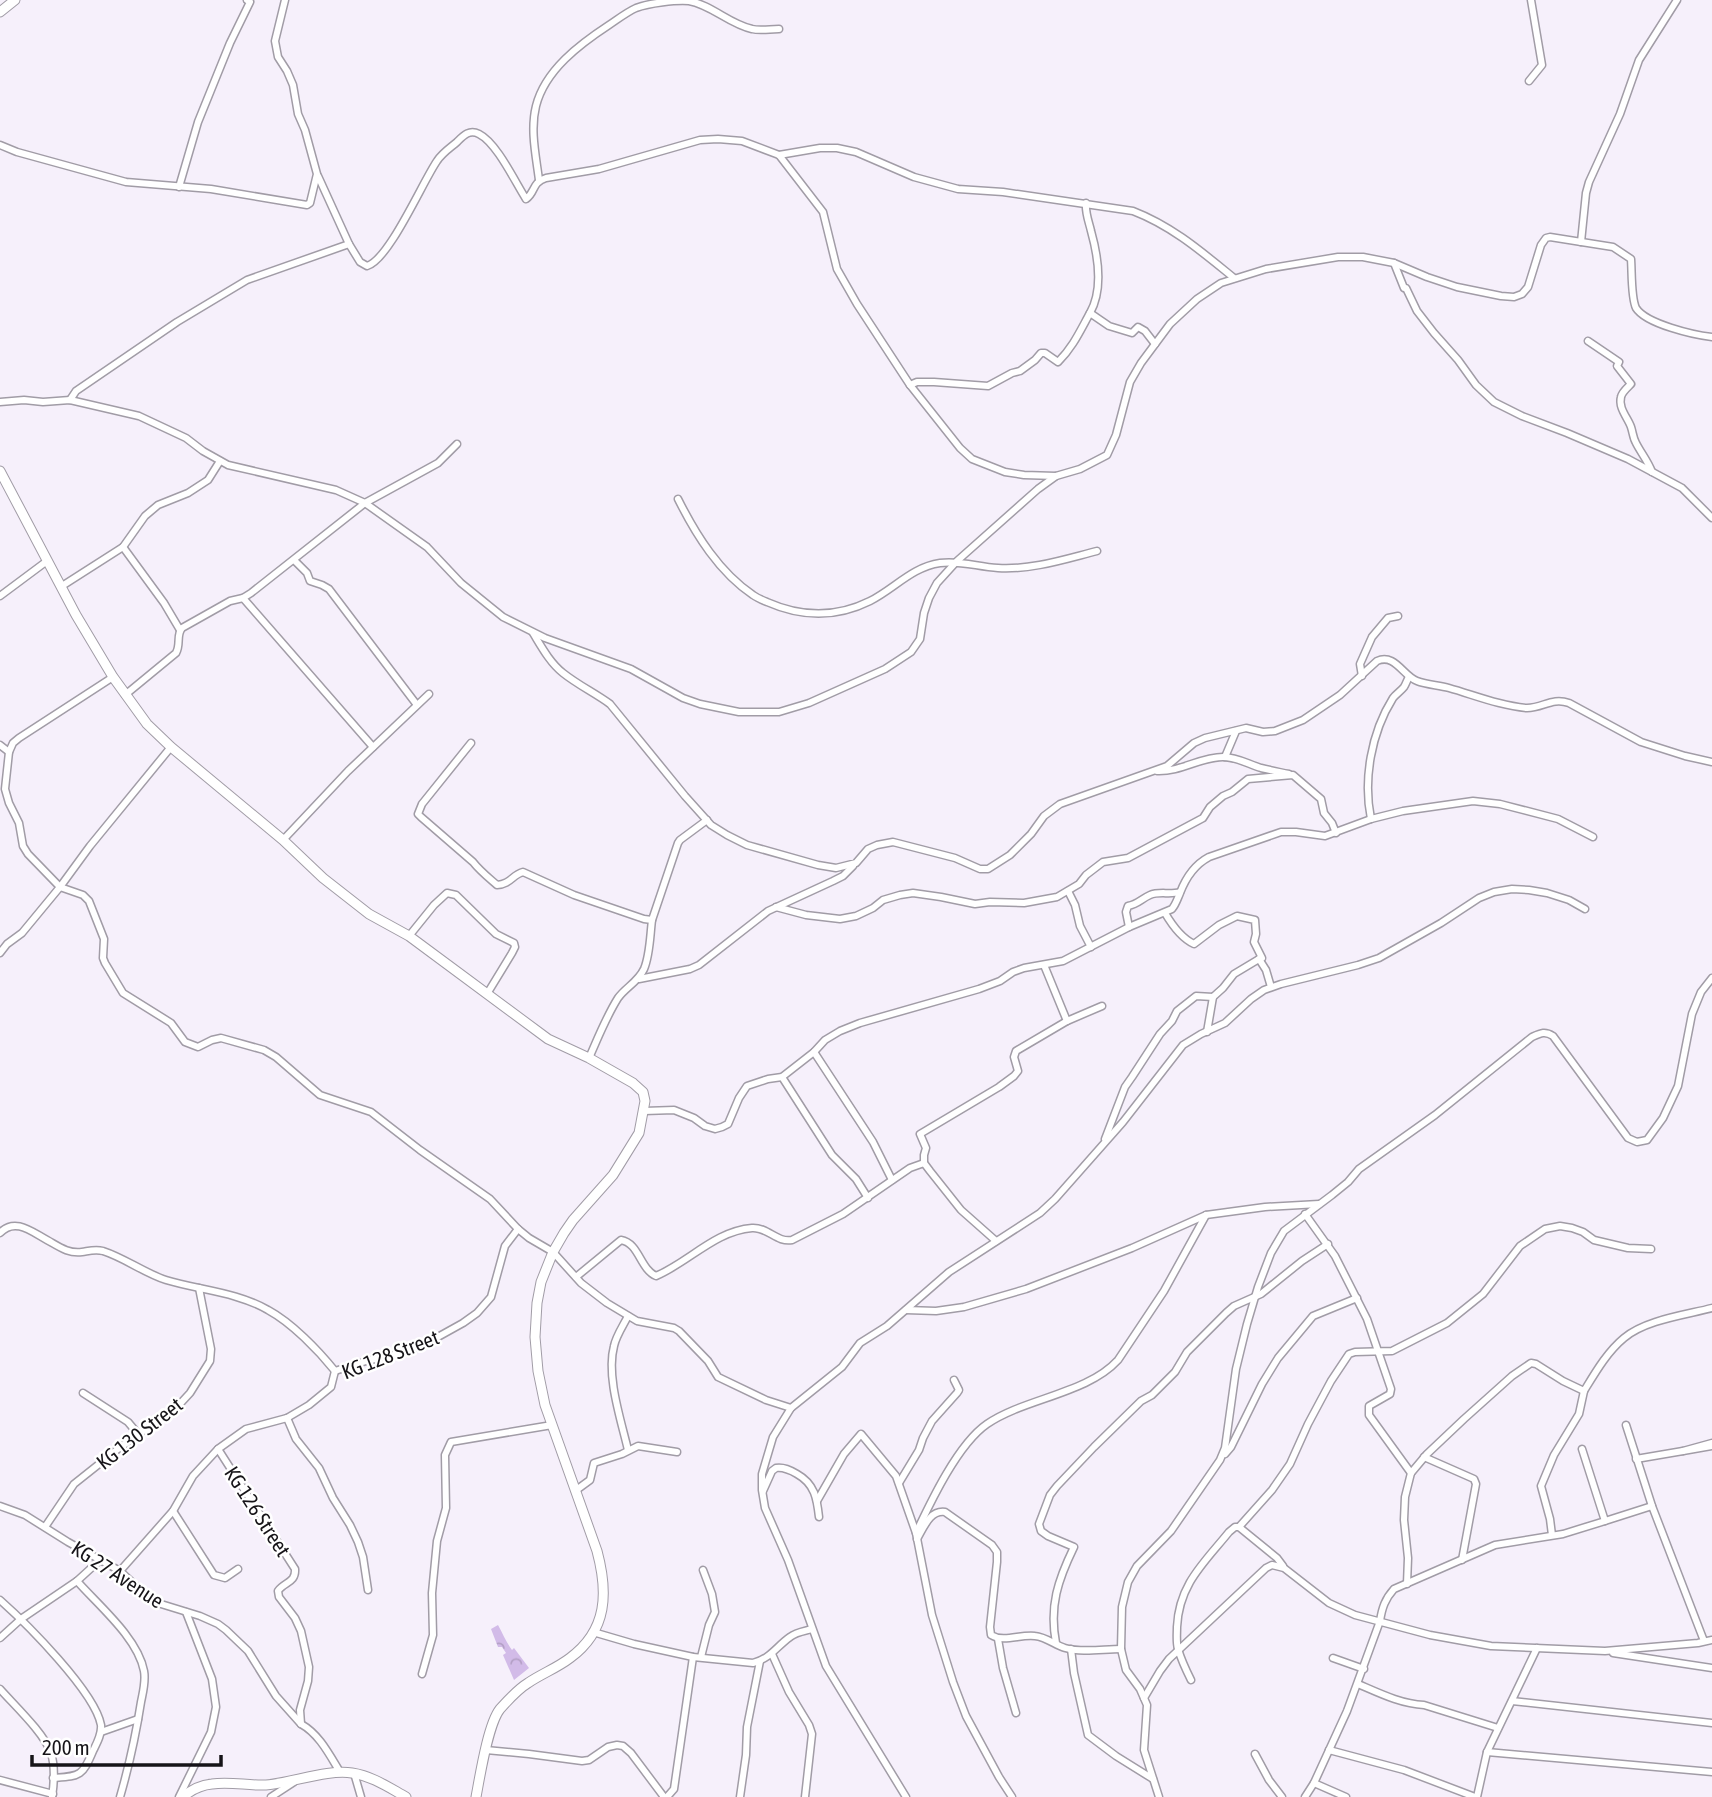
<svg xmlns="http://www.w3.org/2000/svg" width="1712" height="1797" font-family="'Asap Condensed',sans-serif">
<defs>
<pattern id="park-crowns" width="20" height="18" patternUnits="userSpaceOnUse" patternTransform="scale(1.75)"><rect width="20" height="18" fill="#d2bbe8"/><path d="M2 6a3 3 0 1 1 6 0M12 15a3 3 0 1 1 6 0" fill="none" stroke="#b4a0c6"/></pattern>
</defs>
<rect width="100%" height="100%" fill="#f6f0fb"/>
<path fill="url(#park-crowns)" d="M498,1625C503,1634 506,1642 512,1650L514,1648L529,1668L514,1680L503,1655L506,1653L502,1647H498L491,1629Z"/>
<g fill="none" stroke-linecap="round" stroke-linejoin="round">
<g stroke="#a19ca6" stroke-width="9">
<g id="minor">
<path d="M1529,81L1542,65L1531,0"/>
<path d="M0,145L17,152L126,182L211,189L307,205L310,203L317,174L305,130L298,114L293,85L287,71L278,57L275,41L285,0"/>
<path d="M779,155L820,148H837L856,152L914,177L958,189L1003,192L1133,211C1172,226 1202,252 1234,278"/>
<path d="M318,176L349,244"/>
<path d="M539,180C536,156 530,130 536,106C545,70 580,44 609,25C618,19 627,12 636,8C649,3 676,0 689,1C712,5 729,24 752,29C760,31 770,29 779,29"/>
<path d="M179,187L198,122L230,43L250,2L247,0"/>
<path d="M1086,203C1085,213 1089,222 1091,231C1098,256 1103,290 1090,313"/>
<path d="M1581,242L1586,193L1589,182L1620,114L1639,60L1677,0"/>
<path d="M1394,263L1404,288H1406L1417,311L1434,333L1458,360L1476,385L1494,402L1522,416L1567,433L1628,459L1682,488L1712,518"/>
<path d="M1588,341L1619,362L1617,366L1631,384C1627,388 1622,392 1621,397C1618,408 1628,418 1631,427C1633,433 1633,438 1636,443C1641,453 1648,461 1652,472"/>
<path d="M910,385L917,382H934L988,386L1012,373L1020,371L1035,360L1041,353H1045L1058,362C1073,347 1080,331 1090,313L1109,326L1132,333L1138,327L1145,331L1155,344"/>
<path d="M70,400L76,391L177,322L247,280L349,244L360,262L367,266C389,260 423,181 437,161C442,153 450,148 457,142C463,136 469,129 479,134C497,143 515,182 526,199C536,192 531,183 546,178L599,169L700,140L718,139L742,141L779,155L823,212L837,269L857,304L910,385L960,448L972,459L1005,472L1024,475L1056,476"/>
<path d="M0,402L24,400L43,402L70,400L139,416L186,438L203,451L228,465L336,490L365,503L427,547L461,583L503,617L545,638L631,669L683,698L700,704L739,712H779L809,703L885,669L911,652L920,639L924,613L929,598L937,583L957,561L1038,489L1056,476L1080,469L1107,455L1116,435L1130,382L1141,363L1170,324L1197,299L1221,283L1266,269L1338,257H1363L1394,263L1427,277L1457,287L1501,296L1514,297L1522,294L1528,287L1541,245L1546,238L1550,237L1613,247L1631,259C1632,272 1631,298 1636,308C1646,324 1694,335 1712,337"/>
<path d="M678,499C696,535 719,572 753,595C757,598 762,600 767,602C801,617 836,618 870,601C894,589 912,567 940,563C960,560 978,567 998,568C1032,570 1065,559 1097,551"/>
<path d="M123,547L164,603L180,630"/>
<path d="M294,560L307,573L310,581L322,585L329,589L417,705"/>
<path d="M62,586L123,547L145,516L158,505L188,493L208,480L220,461"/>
<path d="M0,596L47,561"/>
<path d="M243,598L373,747"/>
<path d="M533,633C541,646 550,663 563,673C578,685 595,693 610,704L685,796L711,825L727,835L747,845L818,865L836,868L856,863L868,849L877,845L893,842L955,858L980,869H988L1010,855L1031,834L1044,816L1060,804L1167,766L1194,743L1205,738L1246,728L1263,732L1275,731L1303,720L1340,695L1377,661C1395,653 1403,676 1417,681C1427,685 1439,685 1449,688C1474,695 1501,706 1527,708C1543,708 1552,697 1569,703L1641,742L1685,756L1712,762"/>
<path d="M1362,676L1360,664L1372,637L1388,618L1398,616"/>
<path d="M113,677L19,738L13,743L9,752L5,789L9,803L19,823L23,846L28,854L60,887L83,895L89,901L104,939L103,958L105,963L123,993L171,1023L185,1042L198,1047L212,1040L221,1038L264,1050L276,1057L320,1095L371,1112L420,1150L490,1199L518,1229L529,1238L553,1252L581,1283L607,1303L637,1321L674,1328L679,1331L708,1361L718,1377L766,1400L791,1408"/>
<path d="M125,695L176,653C181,644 176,635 182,628L230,601L243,598L251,593L365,503L438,463L457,444"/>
<path d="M471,743L422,804L418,814L421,817L473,862C480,871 489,878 497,885C511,884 512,875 523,872L574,895L644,919L652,920C650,936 650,955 644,969C638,982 626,987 618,998C606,1017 598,1038 589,1058"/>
<path d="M0,745L9,752"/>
<path d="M1225,757L1236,731"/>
<path d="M1157,771C1181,772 1200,757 1223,757C1237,757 1248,764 1261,768C1270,770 1279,772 1289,774"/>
<path d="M1371,819C1363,780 1371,733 1393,698C1396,694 1401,691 1404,687C1406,684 1407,680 1409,677"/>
<path d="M283,840L348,771L429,694"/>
<path d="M1068,891L1075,905L1080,926L1091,947"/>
<path d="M776,907L806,915L840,919L856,916L873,908L883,900L900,895L913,893L941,897L975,904L990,902L1024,903L1057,897L1079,884L1086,875L1103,862L1128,858L1203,818L1210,807L1223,796L1232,792L1248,779L1293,775L1321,799L1324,813L1332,823L1336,833"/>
<path d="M1165,913C1172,925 1181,938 1194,944L1219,925L1237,916L1255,920L1256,934L1254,942L1262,958L1259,959"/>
<path d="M652,920L678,843L680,840L707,820"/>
<path d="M1129,927L1126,912L1128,906C1138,904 1141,899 1150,895C1159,891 1170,895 1180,892"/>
<path d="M409,936L434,905L447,893L456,895L496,934L514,943L515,947L512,953L487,994"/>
<path d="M0,953L7,944L22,933L60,887L90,846L171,747"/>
<path d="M1044,965L1067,1021"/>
<path d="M639,979L690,969L699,965L768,911L833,881L843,876L853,866"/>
<path d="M1207,1032L1213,997L1223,988L1234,974L1259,959L1266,970L1271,987"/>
<path d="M814,1052L873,1142L892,1180"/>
<path d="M782,1077L832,1155L856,1179L868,1198"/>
<path d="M644,1111L674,1110L694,1118L705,1126L715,1129L722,1127L728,1124L739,1098L747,1086L768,1079L782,1077L814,1052L825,1040L840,1031L860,1023L979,989L1000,981L1013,972L1024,968L1063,961L1129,927L1172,909C1176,904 1177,900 1180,893C1186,877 1194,865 1209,857L1281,832H1296L1325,836L1371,819L1403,811L1473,801L1500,804L1558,819L1593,837"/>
<path d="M1105,1139L1125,1087L1132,1077L1160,1034L1172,1021L1177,1011L1196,996L1213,997"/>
<path d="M1305,1214L1335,1256L1367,1319L1391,1389L1390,1394L1369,1406V1415L1411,1473"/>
<path d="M0,1233C15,1217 32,1232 47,1240C58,1246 68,1254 82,1252C89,1251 95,1249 103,1251C125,1258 144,1273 166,1280C199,1290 237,1292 268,1310C292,1323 318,1350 335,1371"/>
<path d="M996,1241L961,1210L930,1171L924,1163V1155L926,1148L920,1134L999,1087L1014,1076L1018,1071L1014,1057L1016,1051L1067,1021L1102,1006"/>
<path d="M576,1277L621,1240C639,1243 640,1269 656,1276C689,1262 715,1231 752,1228C768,1227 777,1243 792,1240L843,1214L910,1168L924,1163"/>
<path d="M906,1310L936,1311L964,1307L1026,1289L1132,1248L1206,1215L1265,1207L1319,1204"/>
<path d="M628,1316C623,1326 616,1336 614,1346C606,1376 621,1420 628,1450"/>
<path d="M335,1371L366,1361L394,1355L427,1343L463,1323L477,1313L491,1297L505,1246L518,1229"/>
<path d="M83,1393L128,1422L138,1434"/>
<path d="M287,1418L296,1439L319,1468L333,1498L350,1525L358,1542L363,1557L368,1590"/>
<path d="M1626,1425L1652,1506"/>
<path d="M1712,1443L1683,1451L1712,1446"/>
<path d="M218,1449L295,1569C296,1583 284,1582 278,1591L279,1597L295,1618L301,1631L309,1667L308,1681L300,1710L301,1724"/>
<path d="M1225,1454L1231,1447L1262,1384L1278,1358L1313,1316L1357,1298"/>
<path d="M1424,1457L1474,1479L1476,1484L1462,1560"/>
<path d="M1636,1459L1683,1451"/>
<path d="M899,1483L919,1450L923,1438L932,1421L957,1393L959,1390L954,1380"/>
<path d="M575,1491L590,1480L594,1463L622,1454L638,1446L677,1452"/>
<path d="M763,1491L772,1471L776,1468C784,1467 790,1470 797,1474C815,1484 817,1499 819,1517"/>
<path d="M817,1501L844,1454L861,1434L896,1476L916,1533L932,1615L953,1682L966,1716L999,1777L1012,1797"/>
<path d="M0,1506L25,1515L68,1542L120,1571L148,1597L161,1604L200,1616L218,1624L226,1630L248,1651L276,1696L301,1724C319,1734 329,1754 340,1772"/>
<path d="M173,1511L214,1575L225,1578L238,1569"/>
<path d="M1605,1521L1652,1506L1704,1641"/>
<path d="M45,1527L74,1484L118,1449L178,1406L190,1393L210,1361L211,1349L199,1288"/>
<path d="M1239,1527L1272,1490L1290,1464L1308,1424L1331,1381L1349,1354L1355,1352L1392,1351L1447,1323L1483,1294L1520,1246L1545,1229L1560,1226L1572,1228L1583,1232L1594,1240L1628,1248L1651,1249"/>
<path d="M916,1533C931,1501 958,1444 987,1424C1025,1398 1087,1394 1118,1360L1164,1291L1206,1215"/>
<path d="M1552,1535L1550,1519L1541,1486L1554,1455L1579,1414L1584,1391"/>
<path d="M917,1539C924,1527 930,1510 945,1512L992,1545L997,1552V1562L990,1627L991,1635C1004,1643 1020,1634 1035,1636C1046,1637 1055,1645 1065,1648C1082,1653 1103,1649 1121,1649"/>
<path d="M120,1571L173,1511L193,1476L218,1449L246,1429L287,1418L309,1405L331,1387L335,1371"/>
<path d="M77,1581C98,1605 138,1638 144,1671C146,1681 143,1692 141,1702C136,1734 129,1766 120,1797"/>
<path d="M1407,1584L1408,1558L1404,1520L1405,1497L1411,1473L1427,1454L1464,1419L1512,1376L1531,1363L1536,1364L1563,1381L1584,1391C1595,1373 1607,1352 1624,1338C1645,1320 1685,1315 1712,1308"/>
<path d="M0,1600C26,1623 95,1692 101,1725C102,1734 97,1743 93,1751C82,1777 80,1776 53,1778"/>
<path d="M593,1632L634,1644L693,1657L753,1663C771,1658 776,1647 790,1637C796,1632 805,1631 812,1629"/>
<path d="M0,1638L21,1619L77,1581L100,1560"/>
<path d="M998,1639L1003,1668L1016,1713"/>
<path d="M1056,1643C1049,1606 1058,1580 1074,1547L1048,1536L1041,1531L1039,1524L1050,1495L1057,1486L1094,1447L1141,1401L1152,1395L1175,1372L1187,1352L1226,1313L1234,1306L1261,1294L1302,1261L1328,1244"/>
<path d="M1071,1649L1074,1673L1088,1735L1116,1756L1153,1779"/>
<path d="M1613,1653L1712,1668"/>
<path d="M772,1654L789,1692L809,1725L812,1734L805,1797"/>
<path d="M701,1657L709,1625L715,1612L712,1594L703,1570"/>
<path d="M1333,1658L1364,1669"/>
<path d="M422,1674L433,1635L432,1593L437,1541L446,1508L445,1455L451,1442L552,1425"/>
<path d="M1191,1680C1186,1670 1181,1659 1178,1649C1176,1642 1177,1634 1177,1627C1179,1584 1204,1563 1229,1532L1235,1527H1239L1277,1558L1283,1566"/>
<path d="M1358,1684C1379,1693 1401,1704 1424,1705L1498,1728"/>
<path d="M0,1689C15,1706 44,1733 51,1753C55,1766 54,1784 52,1797"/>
<path d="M1144,1698L1160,1671L1169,1659L1266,1568L1272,1565L1284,1568L1329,1603L1355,1615L1430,1635L1491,1646L1605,1651L1698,1643L1712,1640"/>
<path d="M1512,1701L1712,1723"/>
<path d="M101,1732L138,1719"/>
<path d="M486,1750L529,1754L582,1761L589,1760L608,1747L617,1745L623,1746L631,1753L664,1797"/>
<path d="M1329,1750L1404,1770L1475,1797"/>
<path d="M1487,1752L1712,1772"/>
<path d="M1255,1754L1269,1780L1282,1797"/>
<path d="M354,1773L361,1797"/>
<path d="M0,1780L53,1794"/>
<path d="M1314,1783L1346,1797"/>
<path d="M179,1797L211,1732L216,1707L212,1679L186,1612"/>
<path d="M271,1797L294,1782"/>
<path d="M667,1797L674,1789L693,1657"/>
<path d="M740,1797L746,1755L747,1727L760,1661"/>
<path d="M906,1797L826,1666L788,1560L765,1508L762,1490V1474L773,1437L791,1408L842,1367L860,1343L887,1326L949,1272L1040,1213L1055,1199L1123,1122L1183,1045L1201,1034L1225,1023L1251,999L1264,990L1281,984L1358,965L1379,958L1441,923L1479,898L1494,892L1512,889L1529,890L1547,893L1569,900L1585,909"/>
<path d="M1159,1797L1144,1750L1147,1705L1140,1689L1126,1670L1121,1649L1122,1607L1128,1582L1137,1566L1171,1531L1220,1460L1225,1448L1236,1369L1247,1324L1258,1287L1271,1253L1284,1231L1332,1195L1348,1182L1359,1169L1435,1115L1532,1037C1541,1033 1545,1031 1553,1036L1628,1138L1637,1142L1647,1140L1663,1118L1678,1086L1692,1014L1701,992L1712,978"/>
<path d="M1305,1797L1314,1783L1347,1711L1380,1621C1382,1608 1385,1599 1394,1589L1495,1545L1563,1534L1605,1521L1582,1449"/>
<path d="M1477,1797L1487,1752L1537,1648"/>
</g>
</g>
<g stroke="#a19ca6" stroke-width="11">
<g id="secondary">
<path d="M0,12L15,0"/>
<path d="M0,471L76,615L113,677L147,724L171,747L283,840L323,878L369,914L409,936L548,1039L589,1058L633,1083L643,1092L645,1101L639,1133L613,1175L573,1220L564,1233L553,1252L541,1282L537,1303L535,1337L538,1371L545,1405L597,1551C608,1592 608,1630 570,1658C557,1668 541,1674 528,1683C518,1689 508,1700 500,1709C488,1724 480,1776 476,1797"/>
<path d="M183,1797C191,1790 201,1785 212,1784C230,1781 248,1786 266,1785C292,1783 328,1769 352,1773C372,1776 388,1787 406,1797"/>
</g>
</g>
<use href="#minor" stroke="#fff" stroke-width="6"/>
<use href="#secondary" stroke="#fff" stroke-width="9"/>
</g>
<g text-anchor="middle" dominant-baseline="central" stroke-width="5" stroke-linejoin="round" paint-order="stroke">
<g font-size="21" fill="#161418" stroke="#fff">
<text transform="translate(390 1354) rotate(-21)">KG 128 Street</text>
<text transform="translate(139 1433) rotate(-38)">KG 130 Street</text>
<text transform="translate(258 1511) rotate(57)">KG 126 Street</text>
<text transform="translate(118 1574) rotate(33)">KG 27 Avenue</text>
</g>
</g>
<path d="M32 1755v10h189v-10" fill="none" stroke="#161418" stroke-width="3.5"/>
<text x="42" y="1755" font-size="21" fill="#161418" stroke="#ffffff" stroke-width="5" paint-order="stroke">200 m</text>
</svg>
